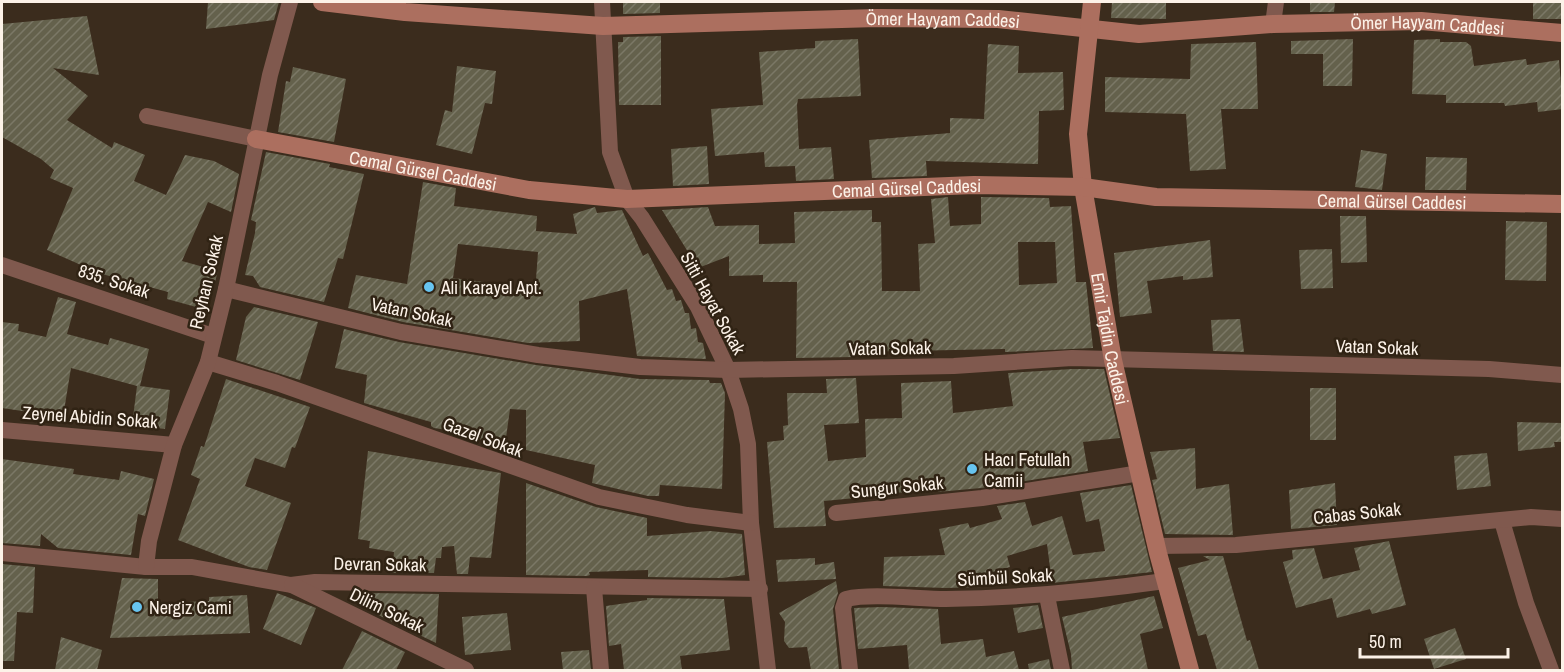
<svg xmlns="http://www.w3.org/2000/svg" width="1564" height="672" font-family="'Archivo Narrow',sans-serif">
<defs>
<pattern id="building-hatch" width="6" height="6" patternUnits="userSpaceOnUse" patternTransform="scale(1.5)"><rect width="6" height="6" fill="#64614c"/><path d="M-1 1l2-2M0 6l6-6M5 7l2-2" fill="none" stroke="#7b7866"/></pattern>
</defs>
<rect width="100%" height="100%" fill="#3b2c1d"/>
<g fill="url(#building-hatch)" fill-rule="evenodd">
<path d="M208,2H279L274,20L206,29Z"/>
<path d="M623,2H660V13L623,14Z"/>
<path d="M1112,2H1166V19L1111,18Z"/>
<path d="M1310,2H1335L1334,12H1310Z"/>
<rect x="1533" y="2" width="30" height="17"/>
<path d="M87,16L99,75L53,68L88,96L67,120L112,148L114,142L145,155L134,181L166,195L185,155L214,161L239,174L231,212L208,202L182,261L218,271L207,310L167,299L168,292L80,268L81,265L47,250L73,188L50,178L54,170L41,159L2,137V24Z"/>
<path d="M661,36V105H619L618,42H623V37Z"/>
<path d="M858,39L861,96L798,99L797,105L799,149L831,147L834,179L796,181L795,166L765,167L764,152L715,156L711,109L763,105L759,52L815,48V41Z"/>
<path d="M1353,39L1352,86H1323V54H1291V41Z"/>
<path d="M1440,39V42H1466L1471,46L1474,66L1526,59L1527,65L1559,60L1563,109L1538,112L1537,102L1505,106L1504,103H1446V95L1412,94L1414,40Z"/>
<path d="M1256,42L1258,109H1221L1226,169L1190,171L1186,114L1105,112V77L1190,79L1191,44Z"/>
<path d="M988,44L1019,46L1018,73L1063,72L1064,110L1039,111L1038,164L926,161L927,176L872,178L869,140L950,133V118L984,119Z"/>
<path d="M457,66L496,71L492,104L485,103L472,154L436,145L445,110L452,112Z"/>
<path d="M293,67L346,79L334,142L278,132L286,81L290,82Z"/>
<path d="M707,146L709,184L673,186L671,149Z"/>
<path d="M1361,150L1387,154L1382,190L1355,187Z"/>
<path d="M266,152L330,164L329,167L364,174L343,259L338,258L324,302L260,287L253,276L245,275L255,233L256,222L251,220Z"/>
<path d="M1426,157L1467,158L1466,190H1425Z"/>
<path d="M423,182L456,188L454,206L537,216L536,231L577,234L573,214L595,207L597,213L622,210L643,256L648,253L667,290L672,289L676,301L681,300L685,313H689L691,329L696,328L698,342L703,343L706,359L637,356L627,289L579,301L580,341L528,343L403,322L348,308L356,275L407,284ZM458,244L538,252L535,293L492,286V283L453,278Z"/>
<path d="M948,197L950,226L981,224V197L1049,198L1050,207L1071,206L1076,282H1086L1093,348L1005,352V349L854,352L855,357L796,358L797,282H763V275L729,276V256L698,268L662,210L708,207L715,226L759,225V244L795,243L794,212L872,210V222H881L882,291H920L918,244L935,243L931,199ZM1018,242H1055L1057,283L1019,285Z"/>
<path d="M1340,216H1366L1367,262L1341,263Z"/>
<path d="M1506,221L1547,222L1546,281L1505,280Z"/>
<path d="M1210,240L1213,277L1183,280V276L1147,281L1152,313L1120,317L1114,253Z"/>
<path d="M1332,249L1333,288L1301,289L1299,250Z"/>
<path d="M58,297L76,302L67,334L108,345L110,338L149,349L140,386L170,390L165,429L132,425L137,386L71,368L62,423L28,418L29,412L2,408V322L19,324L18,331L46,337Z"/>
<path d="M254,307L318,322L300,380L236,360L246,317Z"/>
<path d="M1240,319L1244,352L1213,351L1211,320Z"/>
<path d="M344,329L399,342L536,365L640,379L709,380L710,383H721L725,393L722,489L660,485L659,496H648L592,483L595,465L526,450V410L510,409L505,445L460,435V432L434,428L431,426V422L364,403L367,375L335,368Z"/>
<path d="M1072,369H1104L1120,438L1083,442L1088,471L981,488L938,492L866,493V497L824,501L826,526L774,528L767,442L784,440L783,426L788,425L787,393H827L826,379L856,378L859,423L824,425L828,461L866,457L865,419L902,418L901,383L951,381L953,413L1013,406L1008,373Z"/>
<path d="M226,379L310,407L295,448L292,447L285,468L255,458L245,486L291,503L267,570L249,567L178,540L200,479L191,475L201,446L204,447Z"/>
<rect x="1310" y="388" width="26" height="52"/>
<path d="M1517,422L1563,423V442H1554L1555,447L1518,451Z"/>
<path d="M1195,448L1196,489L1229,484L1233,535L1165,534L1152,480L1157,479L1150,452Z"/>
<path d="M368,451L501,473L491,558L470,557L468,574H457L454,546L442,547L441,558H436L434,573H392L394,552L369,548L370,541L358,539Z"/>
<path d="M1487,453L1491,486L1457,490L1454,456Z"/>
<path d="M2,459L74,469L73,474L119,480L121,471L154,479L145,516L138,514L131,555L58,548L41,534L40,546L2,543Z"/>
<path d="M526,483L596,507L647,518V536L710,531L742,534L745,575L722,578L648,577V570L589,572L590,575L587,576L526,575Z"/>
<path d="M1335,483L1337,525L1291,529L1289,490Z"/>
<path d="M1131,485L1152,572L1052,583L1047,544L1007,556L1010,567L981,575L983,587L946,588L883,586L884,557L945,555L939,529L968,523L970,528L1002,519L997,506L1025,502L1032,526L1062,516L1073,555L1105,551L1099,519L1086,522L1080,493Z"/>
<path d="M1389,541L1406,605L1372,614L1370,609L1337,618L1332,598L1296,608L1283,562L1293,559L1292,550L1314,548L1323,579L1360,570L1354,548Z"/>
<path d="M1203,556H1223L1247,641L1250,640L1259,670H1217L1206,634L1198,636L1178,568L1210,560Z"/>
<path d="M815,558V565L834,562L836,579L778,582L776,560Z"/>
<path d="M2,564L35,567L33,613L17,612L14,661H2Z"/>
<path d="M122,578L158,579V603L209,601V597L247,595L250,633L110,638Z"/>
<path d="M836,581L838,593L833,609L839,670H811L807,647L789,648L784,641L785,622L779,613Z"/>
<path d="M277,593L316,608L301,645L263,629Z"/>
<path d="M369,593L439,594L436,643L368,610Z"/>
<path d="M1154,596L1163,628L1140,634L1148,670H1072L1071,654L1062,617Z"/>
<path d="M647,598L724,599L730,650L680,656L682,670H624L621,644L609,646L606,606L647,600Z"/>
<path d="M1038,605L1043,628L1018,633L1013,608Z"/>
<path d="M881,607L938,609L941,644L983,639L986,657L1014,651L1019,670H909L907,645L858,649L854,608Z"/>
<path d="M507,613L511,650L465,655L462,617Z"/>
<path d="M1455,628L1466,659L1434,669L1424,639Z"/>
<path d="M362,631L405,652L396,670H342Z"/>
<path d="M61,637L102,650L97,670H55Z"/>
<path d="M589,650L591,670H563L561,652Z"/>
<path d="M1049,659L1051,670H1029L1028,664Z"/>
</g>
<g fill="none" stroke-linecap="round" stroke-linejoin="round">
<g stroke="#80594e" stroke-width="16">
<path d="M602,2L610,152L627,199L642,218L698,307L728,370L741,409L748,444L751,523L768,670"/>
<path d="M1273,24L1276,2"/>
<path d="M147,116L256,139"/>
<path d="M2,265L213,336"/>
<path d="M226,289L401,332L538,355L640,367L728,370L954,366L1072,358L1489,369L1562,375"/>
<path d="M208,362L277,383L599,497L687,515L751,523"/>
<path d="M2,430L174,445"/>
<path d="M836,513L982,498L1140,473"/>
<path d="M1502,521L1526,603L1551,670"/>
<path d="M1156,546L1236,545L1531,517L1562,519"/>
<path d="M2,553L146,567H192L291,585L315,582L760,589"/>
<path d="M146,567L149,541L174,445L208,362L226,289L270,75L290,2"/>
<path d="M292,585L466,670"/>
<path d="M594,588L601,670"/>
<path d="M1047,596L1062,670"/>
<path d="M850,670L843,608L846,599C872,593 917,599 946,599C1020,598 1093,591 1165,581"/>
</g>
<g stroke="#ac6f5f" stroke-width="18">
<path id="s1" d="M322,2L405,12L603,26L877,18L998,19L1139,34L1273,24L1421,21L1562,33"/>
<path id="s2" d="M1092,2L1078,134L1083,187L1113,360L1158,553L1190,670"/>
<path id="s3" d="M256,139L529,190L627,199L974,185L1083,187L1156,197L1562,204"/>
</g>
</g>
<g fill="#67c4f0" stroke="#302314" stroke-width="2">
<circle cx="429" cy="287" r="6"/>
<circle cx="972" cy="469" r="6"/>
<circle cx="137" cy="607" r="6"/>
</g>
<g text-anchor="middle" dominant-baseline="central" stroke-width="5" stroke-linejoin="round" paint-order="stroke">
<g font-size="18" fill="#fcf2e8" stroke="#302314">
<text stroke="none"><textPath href="#s1" startOffset="622">Ömer Hayyam Caddesi</textPath></text>
<text stroke="none"><textPath href="#s1" startOffset="1108">Ömer Hayyam Caddesi</textPath></text>
<text stroke="none"><textPath href="#s3" startOffset="170">Cemal Gürsel Caddesi</textPath></text>
<text stroke="none"><textPath href="#s3" startOffset="656">Cemal Gürsel Caddesi</textPath></text>
<text stroke="none"><textPath href="#s3" startOffset="1142">Cemal Gürsel Caddesi</textPath></text>
<text transform="translate(114 281) rotate(18)">835. Sokak</text>
<text transform="translate(206 282) rotate(-77)">Reyhan Sokak</text>
<text transform="translate(713 303) rotate(61)">Sitti Hayat Sokak</text>
<text transform="translate(412 312) rotate(12)">Vatan Sokak</text>
<text stroke="none"><textPath href="#s2" startOffset="340">Emir Tajdin Caddesi</textPath></text>
<text transform="translate(1377 347) rotate(2)">Vatan Sokak</text>
<text transform="translate(890 348) rotate(-1)">Vatan Sokak</text>
<text transform="translate(90 417) rotate(4)">Zeynel Abidin Sokak</text>
<text transform="translate(483 437) rotate(20)">Gazel Sokak</text>
<text transform="translate(897 487) rotate(-6)">Sungur Sokak</text>
<text transform="translate(1357 513) rotate(-6)">Cabas Sokak</text>
<text transform="translate(380 564) rotate(1)">Devran Sokak</text>
<text transform="translate(1005 577) rotate(-3)">Sümbül Sokak</text>
<text transform="translate(387 610) rotate(26)">Dilim Sokak</text>
</g>
<g font-size="18" fill="#fcf2e8" stroke="#302314" text-anchor="start">
<text x="441" y="287">Ali Karayel Apt.</text>
<text x="984" y="459">Hacı Fetullah<tspan x="984" dy="21">Camii</tspan></text>
<text x="149" y="607">Nergiz Cami</text>
</g>
</g>
<rect width="1564" height="672" fill="none" stroke="#fcf2e8" stroke-width="6"/>
<path d="M1360 648v9h148v-9" fill="none" stroke="#fcf2e8" stroke-width="3"/>
<text x="1369" y="648" font-size="18" fill="#fcf2e8" stroke="#302314" stroke-width="4.5" paint-order="stroke">50 m</text>
</svg>
